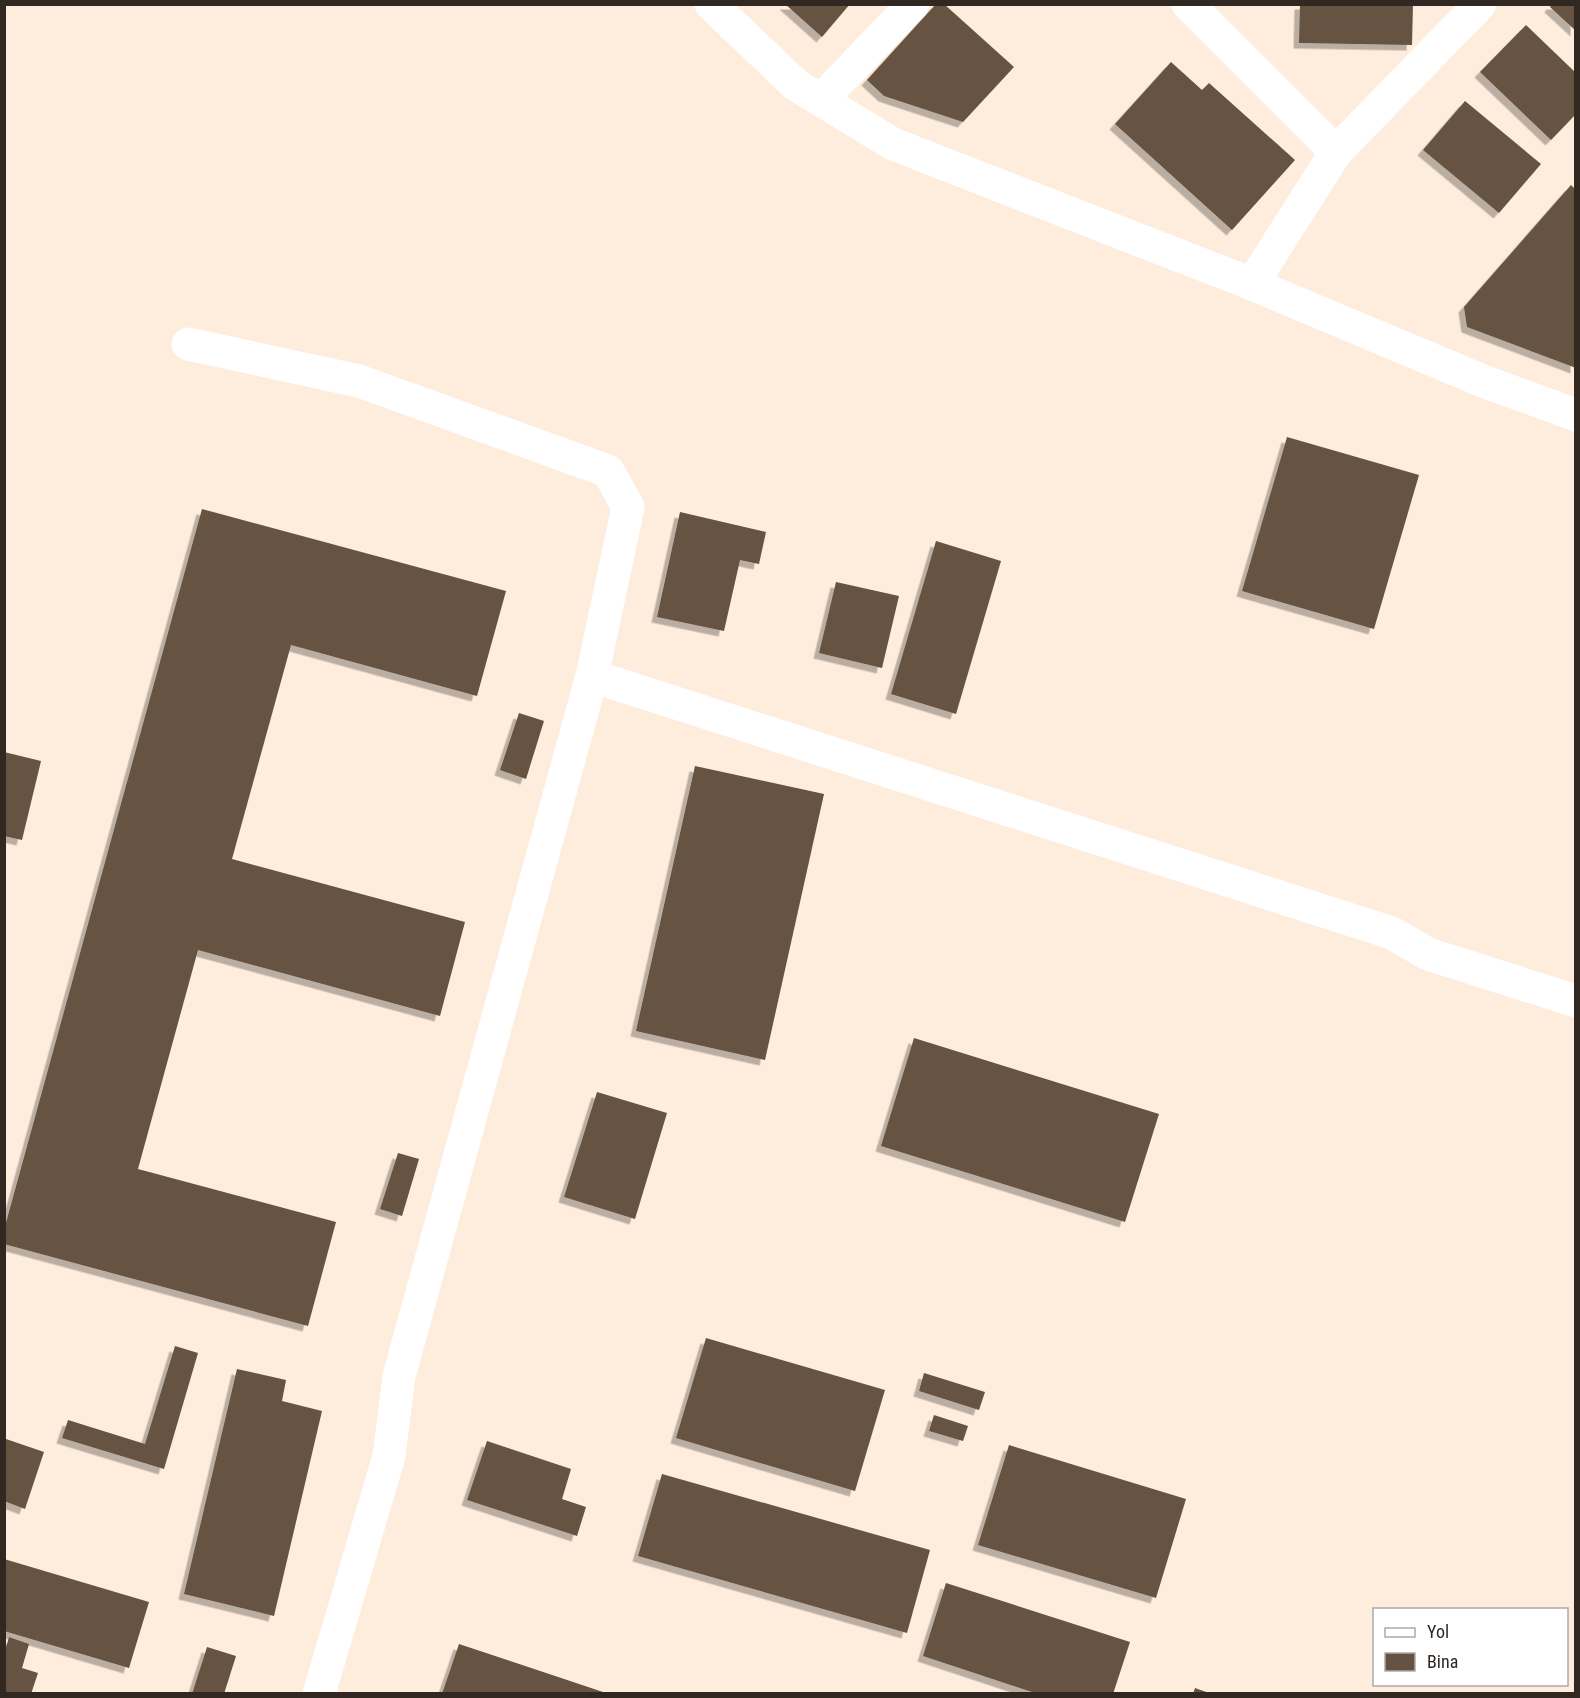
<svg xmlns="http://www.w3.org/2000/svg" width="1580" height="1698" font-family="'Roboto Condensed',sans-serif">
<defs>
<filter id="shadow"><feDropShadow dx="-5.5" dy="5.5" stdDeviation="0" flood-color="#0004"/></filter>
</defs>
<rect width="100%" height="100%" fill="#feecdc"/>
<g fill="#665242" filter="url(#shadow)">
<path d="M785,4H850L822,37Z"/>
<path d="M936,4H944L1014,67L963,122L884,96L867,80Z"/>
<path d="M1300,4H1413L1412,45L1299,43Z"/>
<path d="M1552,4H1576V31L1550,7Z"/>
<path d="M1526,25L1576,73V114L1551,140L1480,72Z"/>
<path d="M1171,62L1202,90L1209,83L1295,160L1232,230L1115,124Z"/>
<path d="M1465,101L1541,164L1499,213L1423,150Z"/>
<path d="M1571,185L1576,190V368L1467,327L1464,307Z"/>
<path d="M1287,437L1419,475L1374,629L1242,591Z"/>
<path d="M202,509L506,591L477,696L291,645L232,859L465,922L440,1016L198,950L138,1169L336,1222L308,1326L4,1244V1230Z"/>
<path d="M680,512L766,532L759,564L740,560L724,631L657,617Z"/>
<path d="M936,541L1001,561L956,714L891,694Z"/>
<path d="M836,582L899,596L882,668L819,653Z"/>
<path d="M519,713L544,721L526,779L500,770Z"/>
<path d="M4,752L41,761L22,840L4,836Z"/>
<path d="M695,766L824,794L765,1060L636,1031Z"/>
<path d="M914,1038L1159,1114L1125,1222L881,1146Z"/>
<path d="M597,1092L667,1113L635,1219L564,1197Z"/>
<path d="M398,1153L419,1159L402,1216L380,1209Z"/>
<path d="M706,1338L885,1390L855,1491L676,1438Z"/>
<path d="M175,1346L198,1353L164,1469L62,1438L68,1420L145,1444Z"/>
<path d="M237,1369L286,1380L282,1401L322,1411L274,1616L184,1594Z"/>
<path d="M924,1373L985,1392L979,1410L919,1391Z"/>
<path d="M934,1415L968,1426L963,1441L929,1431Z"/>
<path d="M6,1439L44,1452L25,1509L4,1501Z"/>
<path d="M487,1441L571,1469L562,1499L586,1507L577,1536L467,1500Z"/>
<path d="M1009,1445L1186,1499L1156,1598L978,1545Z"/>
<path d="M662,1474L930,1550L907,1633L638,1556Z"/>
<path d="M4,1559L149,1602L129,1668L4,1631Z"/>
<path d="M946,1583L1130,1642L1113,1694H1038L923,1656Z"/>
<path d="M9,1637L29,1644L22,1668L38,1673L31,1694H5V1651Z"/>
<path d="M459,1644L606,1693V1694H442Z"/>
<path d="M207,1647L236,1656L224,1694H192Z"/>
<path d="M1195,1688L1209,1693V1694H1193Z"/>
</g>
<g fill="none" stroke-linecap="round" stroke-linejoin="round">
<g stroke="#fff" stroke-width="33">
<path d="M711,4L796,85L893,144L1252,284L1483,381L1576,415"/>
<path d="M1188,4L1336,152"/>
<path d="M821,100L913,4"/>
<path d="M1252,284L1336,152L1480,4"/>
<path d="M188,344L359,381L608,471L628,507L592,676L399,1376L389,1456L319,1694"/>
<path d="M592,676L1392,933L1428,954L1576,1001"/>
</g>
</g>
<rect width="1580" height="1698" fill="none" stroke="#312921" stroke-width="12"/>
<rect x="1373" y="1608" width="195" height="78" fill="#ffffff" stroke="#ada9a6" stroke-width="1.5"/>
<rect x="1385" y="1628" width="30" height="9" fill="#ffffff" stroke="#ada9a6" stroke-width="1.5"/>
<text x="1427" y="1638" font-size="18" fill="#312921">Yol</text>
<rect x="1385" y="1653" width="30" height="18" fill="#665242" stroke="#ada9a6" stroke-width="1.5"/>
<text x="1427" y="1668" font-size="18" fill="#312921">Bina</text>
</svg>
